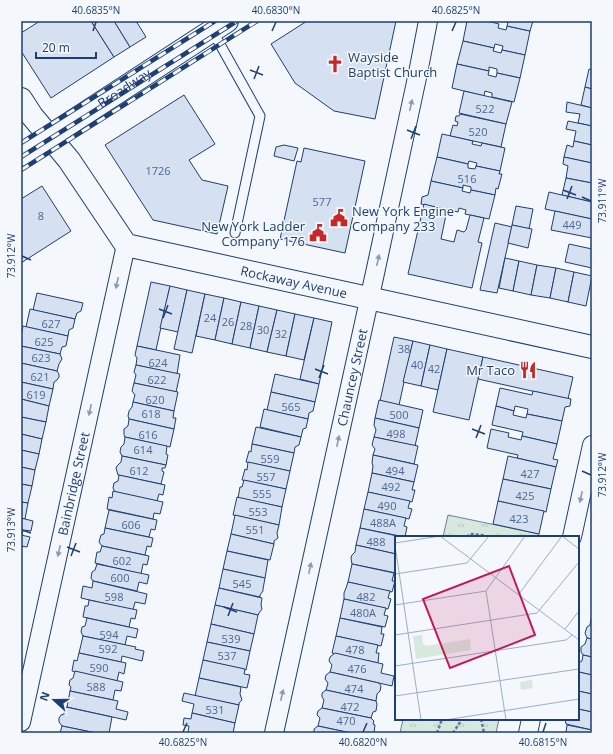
<svg xmlns="http://www.w3.org/2000/svg" width="613" height="754" font-family="'Open Sans',sans-serif">
<defs>
<pattern id="park-tufts" width="24" height="20" patternUnits="userSpaceOnUse"><rect width="24" height="20" fill="#d7e8df"/><path d="M3 7l-1-3M5 7V3M7 7l1-3M15 17l-1-3M17 17v-4M19 17l1-3" fill="none" stroke="#b8c8c3"/></pattern>
</defs>
<rect width="100%" height="100%" fill="#f4f7fb"/>
<g fill="url(#park-tufts)" stroke="#687fa3">
<path d="M448,515L539,534V537H443Z"/>
<path d="M403,719H499L496,733H400Z"/>
</g>
<g fill="#d5e0f0" stroke="#1d3f73">
<path d="M40,21H91L114,57L51,98L21,51V33Z"/>
<path d="M91,21H114L130,47L114,57Z"/>
<path d="M114,21H136L146,37L130,47Z"/>
<path d="M307,21H396L375,119L334,111L295,83L271,44Z"/>
<path d="M467,21H487L499,24L498,28L506,30L507,26L530,31L525,55L502,50L503,46L495,44L494,48L463,41Z"/>
<path d="M502,21H533L530,31L507,26L508,22Z"/>
<path d="M463,41L494,48L493,51L501,53L502,50L525,55L520,78L497,73V69L489,67V71L457,64Z"/>
<path d="M457,64L489,71L488,75L496,77L497,73L520,78L514,102L492,97V93L485,91L484,96L452,88Z"/>
<path d="M589,69L592,70V89L585,87Z"/>
<path d="M585,87L592,89V108L581,105Z"/>
<path d="M464,91L512,102L506,124L459,113Z"/>
<path d="M184,95L215,144L189,160L202,180L228,186L217,234L153,220L105,145Z"/>
<path d="M567,102L592,108V126L578,123L580,114L566,112Z"/>
<path d="M460,114L506,124L501,147L450,136L453,125L457,126L458,122L455,121L456,116H459Z"/>
<path d="M568,121L592,126V145L574,141L576,131L566,129Z"/>
<path d="M442,134L473,141L472,144L481,146L482,143L505,148L500,171L476,166L477,163L469,161L468,164L437,157Z"/>
<path d="M574,141L592,145V163L564,157L567,145L573,147Z"/>
<path d="M284,145L298,148L294,161L274,156L276,147Z"/>
<path d="M304,148L365,161L345,253L280,239L297,161L301,162Z"/>
<path d="M437,157L468,164V168L475,169L476,166L500,171L499,174H502L498,189L496,188L495,195L471,190V187L463,185V188L431,181Z"/>
<path d="M564,157L592,163V183L566,178L568,166L563,164Z"/>
<path d="M566,178L592,183V202L562,195Z"/>
<path d="M431,181L463,188L462,191L470,193L471,190L495,195L489,219L465,214L466,210L459,208L458,212L421,204L422,197L428,195Z"/>
<path d="M42,186L71,231L21,263V199Z"/>
<path d="M549,192L592,202V219L545,209Z"/>
<path d="M424,204L447,210L441,239L454,242L457,230L464,232L466,230L470,215L484,218L478,242L482,243L472,288L408,274Z"/>
<path d="M516,206L533,209L529,229L512,225Z"/>
<path d="M555,211L592,219V238L551,230Z"/>
<path d="M495,223L512,227L497,293L480,290Z"/>
<path d="M512,225L532,229L528,248L508,243Z"/>
<path d="M569,244L592,249V268L565,262Z"/>
<path d="M505,258L519,261L513,291L499,288Z"/>
<path d="M519,261L537,265L531,295L513,291Z"/>
<path d="M537,265L556,268L550,298L531,295Z"/>
<path d="M556,268L574,272L568,302L550,298Z"/>
<path d="M574,272L592,276L586,306L568,302Z"/>
<path d="M151,282L170,286L156,350L137,346Z"/>
<path d="M170,286L187,290L178,332L160,328Z"/>
<path d="M187,290L205,294L192,353L174,349Z"/>
<path d="M37,293L83,303L81,311L77,313L75,319L33,310Z"/>
<path d="M205,294L224,298L215,340L196,336Z"/>
<path d="M224,298L241,302L232,344L215,340Z"/>
<path d="M241,302L259,306L250,348L232,344Z"/>
<path d="M259,306L277,310L267,352L250,348Z"/>
<path d="M30,309L75,319L73,328L69,330L68,336L26,327Z"/>
<path d="M277,310L295,314L286,356L267,352Z"/>
<path d="M295,314L314,318L304,360L286,356Z"/>
<path d="M314,318L332,322L319,384L300,379Z"/>
<path d="M23,326L68,336L66,346L62,347L60,354L21,346V336Z"/>
<path d="M394,337L413,341L399,405L380,401Z"/>
<path d="M413,341L430,345L421,386L403,382Z"/>
<path d="M430,345L447,349L438,390L421,386Z"/>
<path d="M21,346L60,354L62,359L59,364L57,371L21,363Z"/>
<path d="M137,346L180,355L177,374L136,365L137,358L135,355Z"/>
<path d="M447,349L483,357L469,420L433,412Z"/>
<path d="M483,357L573,377L568,399L478,379Z"/>
<path d="M21,363L57,371L59,374V377L57,380L54,382L53,389L21,382Z"/>
<path d="M136,365L180,374L176,392L134,383L136,375L134,372Z"/>
<path d="M275,374L319,384L315,402L271,392Z"/>
<path d="M21,382L53,389L49,406L21,399Z"/>
<path d="M134,383L178,392L174,411L133,402L135,395L132,391Z"/>
<path d="M500,388L532,395L533,391L571,399L570,406L565,407L562,421L527,414L528,409L515,406L514,411L496,406Z"/>
<path d="M271,392L315,402L313,411L309,413L308,419L267,410Z"/>
<path d="M21,399L49,406L46,422L21,417Z"/>
<path d="M379,400L423,410L419,428L375,418Z"/>
<path d="M133,402L174,411L173,418H176L174,429L129,419L128,416L129,411L132,407Z"/>
<path d="M496,406L514,411L513,415L526,418L527,414L562,421L557,444L522,436L523,432L492,425Z"/>
<path d="M264,409L308,419L306,428L303,429L301,437L260,427Z"/>
<path d="M21,417L46,422L42,439L21,434Z"/>
<path d="M375,418L419,428L415,446L374,437L376,430L374,425Z"/>
<path d="M129,419L174,429L170,447L125,437L124,435V429L128,426Z"/>
<path d="M256,427L301,437L299,445L295,447L294,453L252,444Z"/>
<path d="M491,429L509,433L508,437L521,440L522,436L557,444L553,459L558,460L556,467L517,458L518,455L487,448Z"/>
<path d="M21,434L42,439L39,454L21,450Z"/>
<path d="M125,437L167,446L166,454L168,455L166,465L122,456L120,452L121,447L124,444Z"/>
<path d="M374,437L418,446L414,464L373,455L375,449L372,445Z"/>
<path d="M252,444L294,453L290,471L246,462L249,451L251,452Z"/>
<path d="M21,450L39,454L35,470L21,467Z"/>
<path d="M373,455L418,465L414,482L372,473L373,466L372,463Z"/>
<path d="M122,456L166,465L165,468H162V471L164,472L161,484L118,475L116,468L117,466L121,462Z"/>
<path d="M508,456L556,467L551,489L503,479Z"/>
<path d="M248,462L290,471L286,489L242,480L245,469L247,470Z"/>
<path d="M21,467L35,470L32,486L21,484Z"/>
<path d="M372,473L414,482L412,490H415L412,502L368,492Z"/>
<path d="M119,475L165,485L163,495L159,494L157,501L115,492L113,488L114,483L118,481Z"/>
<path d="M503,479L551,489L546,512L498,501Z"/>
<path d="M244,480L286,489L282,507L238,498L240,487H242Z"/>
<path d="M21,484L32,486L28,503L21,502Z"/>
<path d="M113,491L163,502L160,514L154,513L153,519L107,509L109,497L112,498Z"/>
<path d="M368,492L410,501L408,508L412,509L409,519L364,509Z"/>
<path d="M237,497L282,507L279,525L233,515Z"/>
<path d="M498,501L544,511L539,534L493,524Z"/>
<path d="M21,502L28,503L25,519L21,518Z"/>
<path d="M364,509L406,518L404,526L407,527L405,537L360,528Z"/>
<path d="M109,510L157,520L155,530L151,529L149,537L105,528Z"/>
<path d="M235,515L279,525L277,533L278,538L274,541V544L231,534Z"/>
<path d="M21,518L33,521L31,531L23,530L22,535Z"/>
<path d="M105,528L153,538L151,547L147,546L145,555L102,546L99,542L101,535L104,534Z"/>
<path d="M360,528L402,537H396V554L356,545Z"/>
<path d="M231,534L274,544L270,560L227,551Z"/>
<path d="M21,535L30,537L27,547L21,546Z"/>
<path d="M356,545L396,554V573L352,564L351,558L352,555L355,552Z"/>
<path d="M102,546L149,556L147,565L143,564L141,574L95,563L97,552H100Z"/>
<path d="M227,551L268,560L265,578L223,569Z"/>
<path d="M97,564L149,575L147,584L139,582L137,591L93,581L91,578L92,572L95,570Z"/>
<path d="M352,564L394,573L392,581H395L392,592L348,582Z"/>
<path d="M223,569L265,578L263,589V591L260,595V597L219,588Z"/>
<path d="M93,581L147,594L145,604L135,602L133,610L81,598L83,586L92,588Z"/>
<path d="M348,582L390,591L388,598L391,599L388,609L344,599V593L346,588Z"/>
<path d="M219,588L262,598L261,605L262,609L259,613L258,615L215,605Z"/>
<path d="M344,599L386,608L384,615L388,616L385,627L340,618Z"/>
<path d="M89,600L137,610L135,619L131,618L129,627L83,617L85,606H88Z"/>
<path d="M215,605L258,615L254,634L211,624Z"/>
<path d="M87,618L138,629L136,638L127,636L125,645L83,636L81,632L82,627L85,626Z"/>
<path d="M340,618L382,627L381,634H384L381,646L336,636Z"/>
<path d="M591,619L592,620V639L587,638L585,633L587,627L590,625Z"/>
<path d="M211,624L254,634L250,651L207,642Z"/>
<path d="M83,636L136,647L135,649L144,651L142,661L122,656L121,662L79,653Z"/>
<path d="M336,636L378,645L376,653H379L378,663L332,653Z"/>
<path d="M587,638L592,639V657L583,655L581,652V647L585,644Z"/>
<path d="M207,642L250,651L246,670L203,660Z"/>
<path d="M79,653L126,663L124,674L119,672L117,681L72,671L74,660L77,661Z"/>
<path d="M335,653L383,664L381,673L394,676L392,686L330,672L332,665L329,661L330,657Z"/>
<path d="M583,655L592,657V675L579,672L578,671V663L582,661Z"/>
<path d="M203,660L245,669L244,674L250,675L247,688L199,678Z"/>
<path d="M75,671L123,682L121,691L115,690L113,700L70,691L71,687L69,685L70,680L73,678Z"/>
<path d="M330,672L379,683L381,686L380,691L377,694L376,701L326,690L328,683L325,679L326,675Z"/>
<path d="M579,672L592,675V694L578,691V676Z"/>
<path d="M199,678L241,687L240,694L242,700L239,703V705L195,696Z"/>
<path d="M326,690L376,701L377,704L376,711L373,712L371,718L322,708L324,700L322,697V693Z"/>
<path d="M70,691L118,701L116,709L128,712L126,720L67,707Z"/>
<path d="M578,691L592,694V712L578,709Z"/>
<path d="M184,693L239,705L235,723L192,713L194,704L182,701Z"/>
<path d="M66,707L112,717L109,733H96L62,726L59,722V718L61,715L64,714Z"/>
<path d="M322,708L371,718L374,721L373,724L375,725L374,733H351L318,726L320,718L317,715L318,711Z"/>
<path d="M578,709L592,712V730L566,724L565,719H578Z"/>
<path d="M192,713L235,723L233,733H193L188,732L189,726L183,725L184,718L191,719Z"/>
<path d="M567,725L592,730V733H563L566,732Z"/>
<path d="M62,726L96,733H60Z"/>
<path d="M318,726L351,733H314V729Z"/>
</g>
<g fill="none" stroke-linecap="round" stroke-linejoin="round">
<g stroke="#1d3f73" stroke-width="11">
<path id="service" d="M212,30L260,116L235,233"/>
</g>
<g stroke="#1d3f73" stroke-width="20">
<g id="minor">
<path d="M572,537L592,445"/>
<path id="s1" d="M21,722L126,245"/>
<path id="s2" d="M274,733L375,273L418,73L428,21"/>
<path d="M528,733L531,719"/>
</g>
</g>
<g stroke="#1d3f73" stroke-width="24">
<g id="secondary">
<path id="s3" d="M21,99L32,116L69,160L126,245L592,347"/>
</g>
</g>
<g stroke="#1d3f73" stroke-width="24">
<g id="primary">
<path id="s4" d="M21,155L227,21"/>
</g>
</g>
<g stroke="#5e769c" stroke-width="2.5" stroke-dasharray="3 2" stroke-linecap="butt">
<path d="M467,537L470,534L482,535L487,537"/>
<path d="M481,719L484,733"/>
<path d="M437,733L442,719"/>
<path d="M453,733L462,719"/>
</g>
<use href="#service" stroke="#f4f7fb" stroke-width="9"/>
<use href="#minor" stroke="#f4f7fb" stroke-width="18"/>
<use href="#secondary" stroke="#f4f7fb" stroke-width="22"/>
<use href="#primary" stroke="#f4f7fb" stroke-width="22"/>
<g stroke="#1d3f73" stroke-width="4.5">
<g id="rail">
<path d="M21,143L215,21"/>
<path d="M21,157L237,21"/>
<path d="M21,170L257,21"/>
</g>
</g>
<use href="#rail" stroke="#f4f7fb" stroke-width="3" stroke-dasharray="9" stroke-linecap="butt"/>
</g>
<defs><path id="oneway-solid" d="M-6-.8H1V-3.2L6.5 0L1 3.2V.8H-6Z"/></defs>
<g fill="#889bb7">
<use href="#oneway-solid" transform="translate(411 105) rotate(-78)"/>
<use href="#oneway-solid" transform="translate(378 260) rotate(-78)"/>
<use href="#oneway-solid" transform="translate(117 283) rotate(102)"/>
<use href="#oneway-solid" transform="translate(90 410) rotate(102)"/>
<use href="#oneway-solid" transform="translate(338 441) rotate(-78)"/>
<use href="#oneway-solid" transform="translate(581 497) rotate(102)"/>
<use href="#oneway-solid" transform="translate(59 551) rotate(102)"/>
<use href="#oneway-solid" transform="translate(310 568) rotate(-78)"/>
<use href="#oneway-solid" transform="translate(282 695) rotate(-78)"/>
</g>
<path fill="none" stroke="#1d3f73" stroke-width="1.5" d="M93,31L96,22M272,31L276,22M452,31L456,22M250,70L263,75M254,79L259,66M407,130L420,135M411,139L416,126M563,190L576,195M582,197L591,201M567,199L572,186M22,256L31,260M159,309L172,314M163,318L168,305M315,369L328,374M319,378L324,365M472,429L485,434M476,438L481,425M582,471L591,475M22,530L31,533M67,547L80,552M71,556L76,543M224,607L237,612M228,616L233,603M183,732L187,723M363,732L367,723M543,732L546,723"/>
<defs>
<g id="church-bare" transform="scale(1.38)"><path d="M-1.2-6h2.4v3.5h3.3v2.4h-3.3V6h-2.4V-.1h-3.3v-2.4h3.3Z" fill="#c62828" stroke="#f4f7fb" stroke-width="2.5" paint-order="stroke"/></g>
<g id="civic-bare" transform="scale(1.38)"><path d="M-.6-6.5H3V-4.5H.6V-3L4-1V1h2V6H-6V1h2V-1L-.6-3ZM-1.2 2.5V6h2.4V2.5Z" fill="#c62828" stroke="#f4f7fb" stroke-width="2.5" paint-order="stroke"/></g>
<g id="restaurant-bare" transform="scale(1.38)"><path d="M-5-6h1v4h1v-4h1v4h1v-4h1v5L-1.5 .5V6h-2V.5L-5-1ZM5-6V6H3V1.5H1.5Q1.5-4 5-6Z" fill="#c62828" stroke="#f4f7fb" stroke-width="2.5" paint-order="stroke"/></g>
</defs>
<g fill-rule="evenodd">
<use href="#church-bare" x="335" y="64"/>
<use href="#civic-bare" x="339" y="218"/>
<use href="#civic-bare" x="318" y="233"/>
<use href="#restaurant-bare" x="528" y="370"/>
</g>
<g text-anchor="middle" dominant-baseline="central" stroke-width="3" stroke-linejoin="round" paint-order="stroke">
<g font-size="11" fill="#4b6792">
<text x="485" y="108">522</text>
<text x="478" y="131">520</text>
<text x="158" y="170">1726</text>
<text x="467" y="178">516</text>
<text x="322" y="201">577</text>
<text x="41" y="215">8</text>
<text x="572" y="224">449</text>
<text x="210" y="317">24</text>
<text x="228" y="321">26</text>
<text x="51" y="323">627</text>
<text x="246" y="325">28</text>
<text x="263" y="329">30</text>
<text x="281" y="333">32</text>
<text x="44" y="341">625</text>
<text x="404" y="348">38</text>
<text x="41" y="357">623</text>
<text x="158" y="362">624</text>
<text x="417" y="364">40</text>
<text x="434" y="368">42</text>
<text x="40" y="376">621</text>
<text x="157" y="379">622</text>
<text x="36" y="394">619</text>
<text x="155" y="399">620</text>
<text x="291" y="406">565</text>
<text x="151" y="413">618</text>
<text x="399" y="414">500</text>
<text x="396" y="433">498</text>
<text x="148" y="434">616</text>
<text x="143" y="449">614</text>
<text x="270" y="458">559</text>
<text x="139" y="470">612</text>
<text x="395" y="470">494</text>
<text x="530" y="473">427</text>
<text x="266" y="476">557</text>
<text x="391" y="486">492</text>
<text x="262" y="493">555</text>
<text x="525" y="495">425</text>
<text x="387" y="505">490</text>
<text x="258" y="511">553</text>
<text x="519" y="518">423</text>
<text x="383" y="522">488A</text>
<text x="131" y="524">606</text>
<text x="255" y="529">551</text>
<text x="376" y="541">488</text>
<text x="122" y="560">602</text>
<text x="120" y="577">600</text>
<text x="242" y="583">545</text>
<text x="114" y="596">598</text>
<text x="366" y="596">482</text>
<text x="363" y="612">480A</text>
<text x="109" y="634">594</text>
<text x="231" y="638">539</text>
<text x="108" y="648">592</text>
<text x="355" y="649">478</text>
<text x="227" y="655">537</text>
<text x="99" y="667">590</text>
<text x="357" y="668">476</text>
<text x="96" y="686">588</text>
<text x="354" y="688">474</text>
<text x="350" y="706">472</text>
<text x="215" y="709">531</text>
<text x="346" y="720">470</text>
</g>
<g font-size="13" fill="#1d3f73" stroke="#f4f7fb" text-anchor="start">
<text x="348" y="57">Wayside<tspan x="348" dy="15">Baptist Church</tspan></text>
<text x="352" y="211">New York Engine<tspan x="352" dy="15">Company 233</tspan></text>
<text x="305" y="226" text-anchor="end">New York Ladder<tspan x="305" dy="15">Company 176</tspan></text>
<text x="515" y="370" text-anchor="end">Mr Taco</text>
</g>
<g font-size="13" fill="#1d3f73" stroke="#f4f7fb">
<text stroke="none"><textPath href="#s4" startOffset="123">Broadway</textPath></text>
<text stroke="none"><textPath href="#s3" startOffset="352">Rockaway Avenue</textPath></text>
<text stroke="none"><textPath href="#s2" startOffset="364">Chauncey Street</textPath></text>
<text stroke="none"><textPath href="#s1" startOffset="244">Bainbridge Street</textPath></text>
</g>
</g>
<g transform="translate(395 536)">
<rect width="184" height="184" fill="#f4f7fb"/>
<path d="M27,99L28,108L32,110L75,103L76,114L21,123L18,100Z" fill="#d7e8df"/>
<path d="M137,144L138,152L126,154L125,146Z" fill="#d7e8df"/>
<path fill="none" stroke="#9eadc5" stroke-width="1" d="M45,0L184,104M167,0L184,13M0,7L45,0M0,9L26,184M0,38L72,27L94,0M124,58L167,0M0,69L91,55M170,93L184,75M0,99L142,77L184,26M0,130L171,104L177,99M0,160L184,133M50,184L184,163M111,184L91,55L130,0"/>
<path fill="#c2185b" fill-opacity="0.15" stroke="#c2185b" stroke-width="2" d="M114,30L140,99L55,132L28,63Z"/>
<rect width="184" height="184" fill="none" stroke="#1d3f73" stroke-width="2"/>
</g>
<rect width="613" height="754" fill="none" stroke="#f4f7fb" stroke-width="44"/>
<g transform="translate(54 700) rotate(291)" stroke="#f4f7fb" stroke-width="3" paint-order="stroke">
<path d="M0-3L7 15L0 10L-7 15Z" fill="#1d3f73"/>
<text y="-6" font-size="11" font-weight="bold" text-anchor="middle" fill="#1d3f73">N</text>
</g>
<path d="M36 52v6h60v-6" fill="none" stroke="#1d3f73" stroke-width="2"/>
<text x="42" y="52" font-size="12" fill="#1d3f73" stroke="#f4f7fb" stroke-width="3" paint-order="stroke">20 m</text>
<rect x="22" y="22" width="569" height="710" fill="none" stroke="#1d3f73" stroke-width="1.5"/>
<g font-size="10" text-anchor="middle" fill="#1d3f73">
<text x="96" y="14">40.6835°N</text>
<text x="276" y="14">40.6830°N</text>
<text x="456" y="14">40.6825°N</text>
<text transform="translate(602 201) rotate(-90)" y="4">73.911°W</text>
<text transform="translate(11 256) rotate(-90)" y="4">73.912°W</text>
<text transform="translate(602 475) rotate(-90)" y="4">73.912°W</text>
<text transform="translate(11 530) rotate(-90)" y="4">73.913°W</text>
<text x="183" y="746">40.6825°N</text>
<text x="363" y="746">40.6820°N</text>
<text x="543" y="746">40.6815°N</text>
</g>
</svg>
